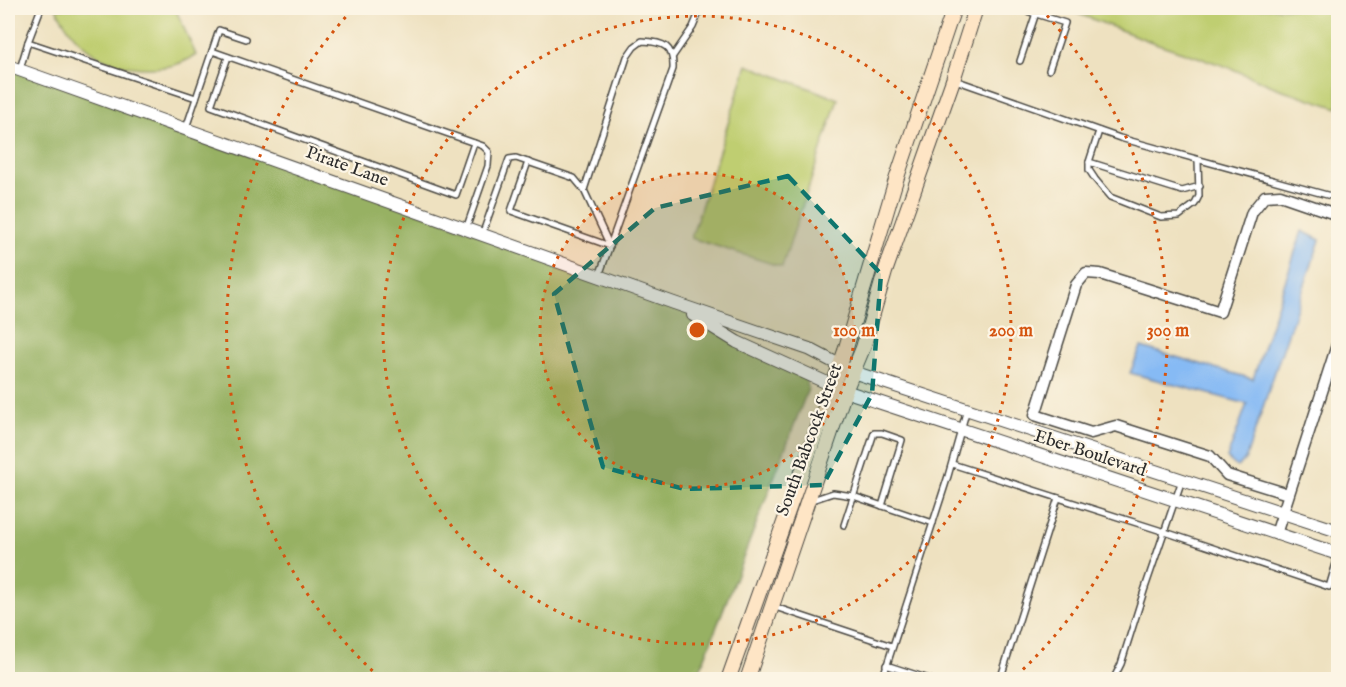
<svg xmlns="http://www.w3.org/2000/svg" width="1346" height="687" font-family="'IM FELL English',serif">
<rect width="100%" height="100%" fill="#fcf5e5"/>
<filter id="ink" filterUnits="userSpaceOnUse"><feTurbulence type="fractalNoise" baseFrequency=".0167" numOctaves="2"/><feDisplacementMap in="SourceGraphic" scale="12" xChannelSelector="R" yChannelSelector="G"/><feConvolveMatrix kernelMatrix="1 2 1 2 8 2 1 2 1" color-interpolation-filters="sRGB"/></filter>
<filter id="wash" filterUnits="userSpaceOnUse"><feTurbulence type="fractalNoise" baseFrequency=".008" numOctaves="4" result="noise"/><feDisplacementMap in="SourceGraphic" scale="24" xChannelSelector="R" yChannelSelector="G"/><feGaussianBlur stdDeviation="1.35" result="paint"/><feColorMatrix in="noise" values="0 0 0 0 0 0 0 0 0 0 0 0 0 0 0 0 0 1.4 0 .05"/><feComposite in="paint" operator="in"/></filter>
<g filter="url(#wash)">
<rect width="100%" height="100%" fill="#eee1c0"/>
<g fill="#bfce71" stroke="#757c4e" stroke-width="1.5">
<path d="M56,8H175L196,55C180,65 167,68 148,68C104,68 76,47 56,8Z"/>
<path d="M1063,8H1338V108L1277,88L1228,67L1152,42Z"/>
<path d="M747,65L838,99L782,267L691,238Z"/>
</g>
<path fill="#97b163" stroke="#616e47" stroke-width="1.5" d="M8,66L674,303L806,374L808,389L697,678L8,680Z"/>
<path fill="#86baf4" stroke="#587290" stroke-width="1.5" d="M1302,231L1320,240L1245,460L1237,467L1227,458L1247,404L1130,373L1141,347L1253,379Z"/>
</g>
<g filter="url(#ink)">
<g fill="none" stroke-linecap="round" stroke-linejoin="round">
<g stroke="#484641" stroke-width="8">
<g id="service">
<path d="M1017,8L1065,23L1049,70"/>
<path d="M28,42L41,8"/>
<path d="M212,51L219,30L246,39"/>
<path d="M673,56L693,27L701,8"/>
<path d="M228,57L211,106L456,195L474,143"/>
<path d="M1020,61L1036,13"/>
<path d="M20,69L28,42L196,98"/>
<path d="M955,80L1120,138L1338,198"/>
<path d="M186,128L212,51L483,146L489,152L488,166L466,229"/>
<path d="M1099,131L1089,162V170L1095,179L1110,197L1161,217L1179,216L1195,204L1199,196L1198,160"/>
<path d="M528,162L511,211L610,246"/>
<path d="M1089,162L1182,191L1200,186"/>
<path d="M584,190L627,57L634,47L642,41C664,42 674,46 673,69L599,276"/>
<path d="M482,235L509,159L516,158L574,178L584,190L610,246"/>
<path d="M952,464L1165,532L1329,587L1338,557"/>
<path d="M812,500L833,493L853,496L933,523"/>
<path d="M844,525L874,433H882L902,440L882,506"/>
<path d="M772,606L892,646"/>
<path d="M886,665L932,680"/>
<path d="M882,680L948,476L967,409"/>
<path d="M1000,680L1058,498"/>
<path d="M1113,680L1121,664L1144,591L1182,480"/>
</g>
</g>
<g stroke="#484641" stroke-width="13">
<g id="minor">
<path d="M1288,494L1227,475L1210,456L1116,426L1091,433L1035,415L1076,285L1086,273L1100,274L1220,312L1252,212L1265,196L1280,195L1338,215"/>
<path d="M1276,534L1338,342"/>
</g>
</g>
<g stroke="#484641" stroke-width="14">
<g id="tertiary">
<path d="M8,66L674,303L809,349L853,372L1338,531"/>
<path d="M693,315L737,342L845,391L1338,554"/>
</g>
</g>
<g stroke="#484641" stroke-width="16">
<g id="secondary">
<path d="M728,680L845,351L895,183L954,8"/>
<path d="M747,680L845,391L863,348L885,272L953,80L976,8"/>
</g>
</g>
<use href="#service" stroke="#fff" stroke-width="5"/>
<use href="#minor" stroke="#fff" stroke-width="10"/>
<use href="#tertiary" stroke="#fff" stroke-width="12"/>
<use href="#secondary" stroke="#fee5c5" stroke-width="14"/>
</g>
</g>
<path fill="#0f766e" fill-opacity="0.2" stroke="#0f766e" stroke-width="4.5" stroke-dasharray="12 8" stroke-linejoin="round" d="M788,176L881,274L872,394L823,485L684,489L603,467L554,294L655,208Z"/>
<circle cx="697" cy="330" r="157" fill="#d5540f" fill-opacity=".12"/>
<g fill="none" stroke="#d5540f" stroke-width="3" stroke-dasharray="3 6">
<circle cx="697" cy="330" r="157"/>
<circle cx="697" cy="330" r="314"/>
<path d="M379 677A471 471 0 0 1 353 9M1041 9A471 471 0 0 1 1015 677"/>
</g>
<g text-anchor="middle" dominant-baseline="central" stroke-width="4.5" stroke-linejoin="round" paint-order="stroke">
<g font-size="18" fill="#2b2b2b" stroke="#fcf5e5">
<text transform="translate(347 167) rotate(20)">Pirate Lane</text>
<text transform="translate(810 440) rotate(-70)">South Babcock Street</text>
<text transform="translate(1090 454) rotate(18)">Eber Boulevard</text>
</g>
</g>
<circle cx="697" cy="330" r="9" fill="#d5540f" stroke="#fcf5e5" stroke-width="3"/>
<g font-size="18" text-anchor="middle" font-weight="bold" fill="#d5540f" stroke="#fcf5e5" stroke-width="4.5" stroke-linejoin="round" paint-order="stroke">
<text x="854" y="336">100 m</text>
<text x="1011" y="336">200 m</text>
<text x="1168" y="336">300 m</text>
</g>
<rect width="1346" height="687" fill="none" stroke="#fcf5e5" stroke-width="30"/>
</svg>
